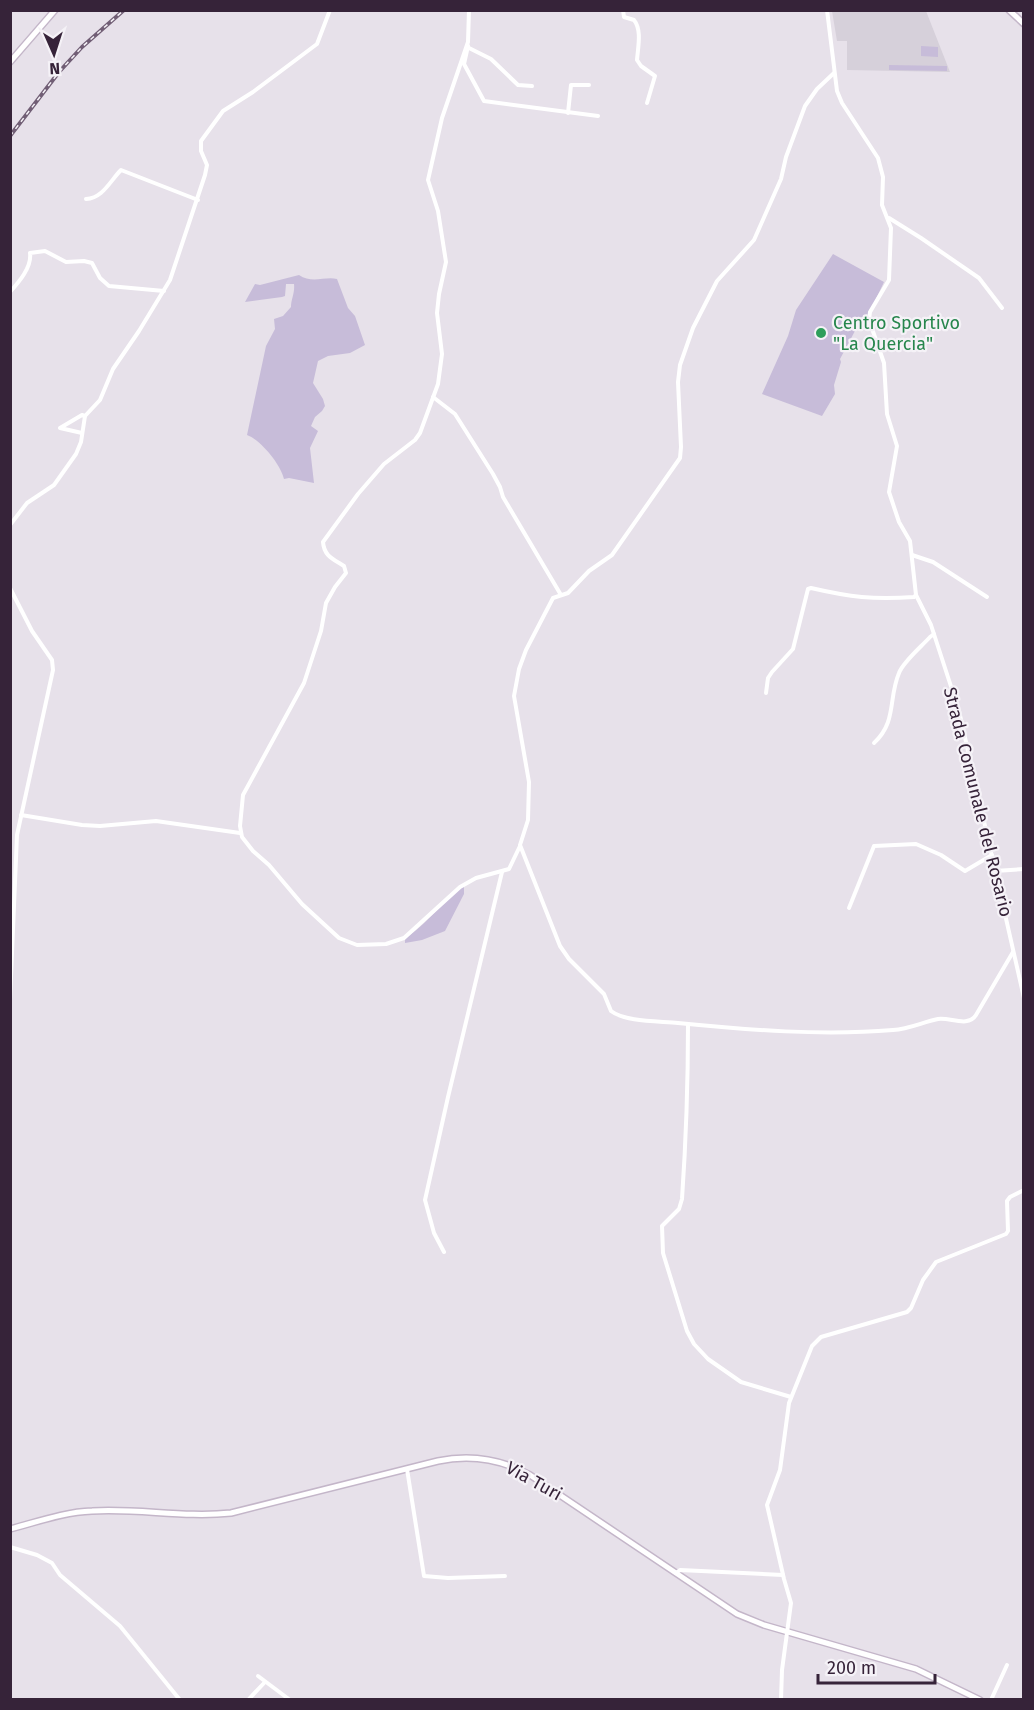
<svg xmlns="http://www.w3.org/2000/svg" width="1034" height="1710" font-family="'Fira Sans',sans-serif">
<rect width="100%" height="100%" fill="#e7e1ea"/>
<path fill="#d6d0da" d="M832,11H926L950,72L847,70V41H837Z"/>
<g fill="#c7bcd9">
<path d="M921,46L938,47V57L921,56Z"/>
<path d="M889,65L947,66V71L889,70Z"/>
<path d="M833,254L884,282L861,330L856,329L840,359L841,362L834,385L835,394L822,416L762,394L788,336L796,310Z"/>
<path d="M299,275C312,284 325,276 337,279L348,308L355,316L365,345L350,353L328,356L318,361L313,383L323,399L325,406L322,411L315,417L311,426L318,431L310,448L314,483L289,478L284,479C281,465 261,440 247,435L266,346L275,329L274,319L283,316L291,307C291,299 295,293 294,284H286L285,296L282,297L245,302L255,284L260,285Z"/>
<path d="M464,886V894L445,931L422,940L405,943V938C428,925 441,900 464,886Z"/>
</g>
<g fill="none" stroke-linecap="round" stroke-linejoin="round">
<g stroke="#c4b6c9" stroke-width="8">
<g id="secondary">
<path d="M1009,10L1024,24"/>
<path d="M10,62L55,10"/>
<path d="M10,1529C37,1522 64,1512 92,1511C138,1508 184,1518 231,1513L438,1461C471,1454 501,1459 530,1475L737,1614L764,1625L916,1669L980,1700"/>
</g>
</g>
<g stroke="#fff" stroke-width="4">
<path d="M469,10L468,42L442,118L428,180L438,211L446,262L439,294L437,313L442,354L438,384L420,433L415,440L384,464L358,494L323,542C324,556 333,559 344,566L346,573L335,587L326,603L321,631L304,683L243,795L240,826L242,837L253,851L269,865L302,904L339,938L357,945L386,944L404,938L460,887L476,878L509,869L520,846"/>
<path d="M623,10L624,17L634,20C642,30 638,47 637,60L641,66L655,76L647,103"/>
<path d="M827,10L837,91L842,103L878,158L883,177L882,205L891,228L889,280L870,312L869,320L884,363L887,414L897,446L889,492L899,522L910,541L916,595L931,625L959,711L1024,998"/>
<path d="M468,46L464,64L484,101L598,116"/>
<path d="M469,48L491,59L518,85L532,86"/>
<path d="M834,73L817,89L805,106L786,157L781,179L754,240L717,281L693,328L680,365L678,382L681,447L680,458L612,555L589,571L568,593L553,598L526,650L519,669L514,696L529,782L528,820L520,845L560,946L569,959L604,994L611,1011C625,1022 660,1021 678,1023C749,1030 822,1036 893,1030C909,1029 923,1022 938,1019C950,1017 968,1028 976,1015L1013,952"/>
<path d="M568,113L571,85H589"/>
<path d="M86,199C103,198 110,181 121,170L198,200"/>
<path d="M889,218L921,238L979,278L1002,308"/>
<path d="M10,292C19,282 32,267 30,253L45,251L66,262L84,261L92,263L100,278L109,286L164,291"/>
<path d="M433,397L455,414L493,474L500,487L503,497L561,595"/>
<path d="M82,433L60,428L82,415L85,416L100,400L113,369L139,331L170,280L205,175L207,165L201,151V141L223,111L253,92L317,44L330,10"/>
<path d="M10,525L27,503L54,485L76,454L81,442L85,416"/>
<path d="M912,555L933,562L987,597"/>
<path d="M10,588L32,631L52,660L53,670L17,835L10,1000"/>
<path d="M766,693L768,678L772,672L793,649L808,589L811,588C850,597 873,600 914,597L916,595"/>
<path d="M874,743C897,722 888,699 899,673C903,662 921,647 930,637L934,634"/>
<path d="M21,815L82,825L100,826L156,821L240,833"/>
<path d="M995,871L1024,869"/>
<path d="M849,908L874,846L916,844L941,855L965,871L992,855"/>
<path d="M688,1024C688,1083 686,1141 682,1199L679,1209L662,1226L663,1253L687,1331L694,1344L708,1359L741,1382L791,1397"/>
<path d="M444,1252L434,1233L425,1200L448,1097L502,872"/>
<path d="M407,1469L424,1576L448,1578L505,1576"/>
<path d="M10,1547L37,1555L52,1563L60,1575L120,1626L180,1700"/>
<path d="M676,1573L680,1570L783,1575"/>
<path d="M258,1676L290,1700"/>
<path d="M248,1700L265,1682"/>
<path d="M781,1700L782,1670L791,1603L784,1579L767,1505L780,1470L789,1403L812,1346L821,1337L907,1312L911,1308L923,1280L936,1262L1006,1234L1008,1231L1007,1201L1010,1197L1024,1190"/>
<path d="M991,1700L1007,1665"/>
</g>
<use href="#secondary" stroke="#fff" stroke-width="5"/>
<g stroke="#715e75" stroke-width="4">
<path id="rail" d="M10,136L59,72L82,47L124,10"/>
</g>
<use href="#rail" stroke="#f5f2f7" stroke-width="1.5" stroke-dasharray="4.5" stroke-linecap="butt"/>
</g>
<circle fill="#2e9e5b" stroke="#f5f2f7" stroke-width="2" cx="821" cy="333" r="6"/>
<g text-anchor="middle" dominant-baseline="central" stroke-width="4.5" stroke-linejoin="round" paint-order="stroke">
<g font-size="18" fill="#27864d" stroke="#f5f2f7" text-anchor="start">
<text x="833" y="323">Centro Sportivo<tspan x="833" dy="21">"La Quercia"</tspan></text>
</g>
<g font-size="18" fill="#362339" stroke="#f5f2f7">
<text transform="translate(978 802) rotate(76)">Strada Comunale del Rosario</text>
<text transform="translate(534 1481) rotate(29)">Via Turi</text>
</g>
</g>
<rect width="1034" height="1710" fill="none" stroke="#362339" stroke-width="24"/>
<g transform="translate(54 54) rotate(177)" stroke="#f5f2f7" stroke-width="4.5" paint-order="stroke">
<path d="M0-4.5L10 22L0 15L-10 22Z" fill="#362339"/>
<text y="-9" font-size="16" font-weight="bold" text-anchor="middle" fill="#362339">N</text>
</g>
<path d="M818 1674v9h117v-9" fill="none" stroke="#362339" stroke-width="3"/>
<text x="827" y="1674" font-size="18" fill="#362339" stroke="#f5f2f7" stroke-width="4.5" paint-order="stroke">200 m</text>
</svg>
